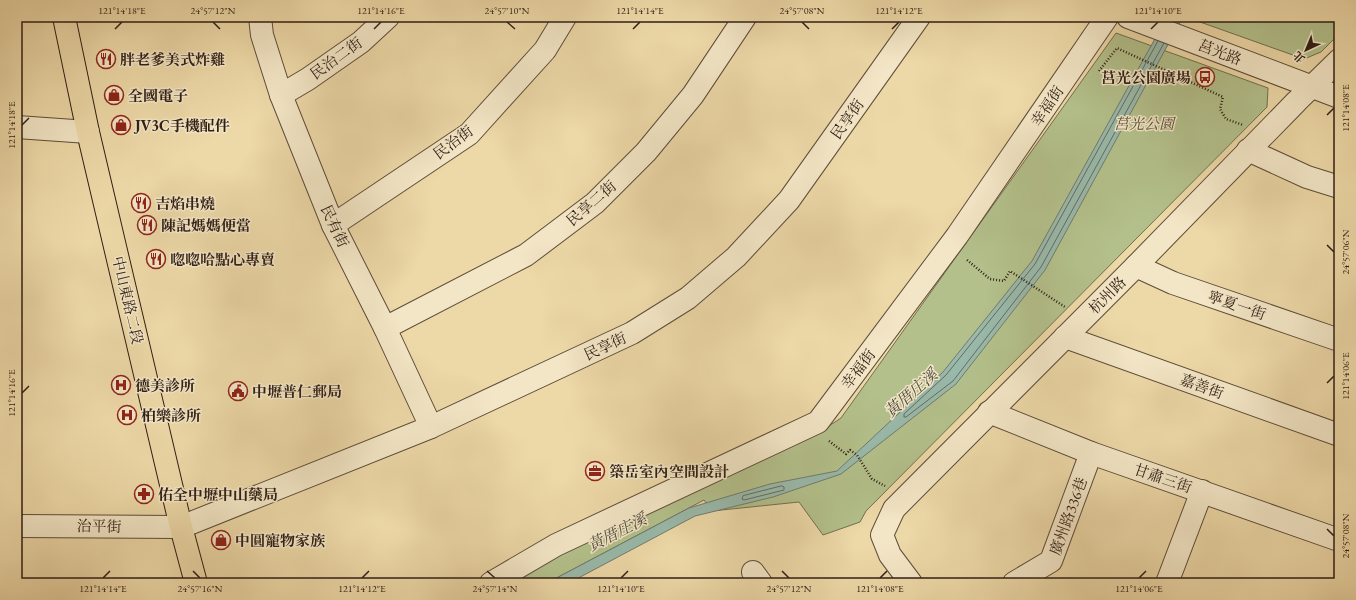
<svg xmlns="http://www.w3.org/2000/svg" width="1356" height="600" font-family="'EB Garamond','Noto Serif TC',serif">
<rect width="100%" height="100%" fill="#edd8a7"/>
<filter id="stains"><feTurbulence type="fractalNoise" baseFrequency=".005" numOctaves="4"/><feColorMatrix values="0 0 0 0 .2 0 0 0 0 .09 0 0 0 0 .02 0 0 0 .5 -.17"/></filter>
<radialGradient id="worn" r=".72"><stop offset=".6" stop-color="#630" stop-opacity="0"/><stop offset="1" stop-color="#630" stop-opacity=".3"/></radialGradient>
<g fill="#b3c08b" stroke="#716f50">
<path d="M1186,17H1339V34L1321,52L1304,59Z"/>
<path d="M1116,33L1268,88L1267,107L866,511L860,522L823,535L799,502L712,511L704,500L547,583H491L812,437L841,418Z"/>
</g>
<path fill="#99b9aa" stroke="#6f7b6f" d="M1167,17H1183L1045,270L956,384L841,474L773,497L695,516L569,583H547L689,508L770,484L837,471L943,372L1032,261Z"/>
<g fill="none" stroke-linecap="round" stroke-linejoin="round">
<g stroke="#646c60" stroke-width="1">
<path d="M1158,41L1035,264L946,375L904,414V417H906L953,381L1041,267L1164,43"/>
<path d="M782,486L784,487V490L744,500L742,499L743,496Z"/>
</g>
<g stroke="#5e4c3a" stroke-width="24">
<g id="minor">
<path d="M260,17L262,35L281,95L333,225L385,328L431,427"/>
<path d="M1128,17L1339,97"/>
<path d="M281,95L308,79L361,42L388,17"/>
<path d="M17,127L88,132"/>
<path d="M1248,150L1307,177L1339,187"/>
<path d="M333,225L469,134L545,50L565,17"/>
<path d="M1136,266L1173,283L1339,340"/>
<path d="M385,328L526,255L595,203L646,152L693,95L745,17"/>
<path d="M1065,337L1339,435"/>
<path d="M989,412L1091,453L1339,540"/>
<path d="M17,526L181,527L431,427L632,333L688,298L736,257L789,200L919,17"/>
<path d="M753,572L761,583"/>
<path d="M491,583L556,545L818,422L957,236L1107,17"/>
<path d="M911,583L890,555L882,535L894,509L1136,266L1297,101L1339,60"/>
<path d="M1014,583L1051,561L1091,453"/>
<path d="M1167,583L1202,491"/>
</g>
</g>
<g stroke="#2f1e16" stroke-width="24">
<path id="major" d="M64,17L88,132L181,527L196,583"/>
</g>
<g stroke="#2f1e16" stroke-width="2.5" stroke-dasharray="1 2" stroke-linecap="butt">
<path d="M1099,71L1117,48L1223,97L1220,109L1226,119L1243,125"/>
<path d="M967,260L990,279L1004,281L1010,271L1065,307"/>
<path d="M829,441L846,454L850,450L857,455L872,479L885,486"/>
</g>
<use href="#minor" stroke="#f3e6c6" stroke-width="22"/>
<use href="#major" stroke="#edd8a7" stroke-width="22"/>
</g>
<path fill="none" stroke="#2f1e16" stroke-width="1.5" d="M213,22L220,29M507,22L515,29M802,22L809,29M115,29L122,22M374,29L381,22M633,29L640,22M892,29L899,22M1151,29L1158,22M1327,115L1334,108M22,125L29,118M1327,245L1334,252M1327,383L1334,376M22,393L29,386M1327,529L1334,536M193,571L200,578M487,571L495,578M782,571L789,578M103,578L110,571M362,578L369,571M621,578L628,571M880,578L887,571M1139,578L1146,571"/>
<defs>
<g id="restaurant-ring" transform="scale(1)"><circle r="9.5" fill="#f3e6c6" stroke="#8f2418" stroke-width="1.5"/><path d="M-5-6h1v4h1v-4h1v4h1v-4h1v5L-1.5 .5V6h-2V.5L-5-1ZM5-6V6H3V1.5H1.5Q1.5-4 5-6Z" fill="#8f2418"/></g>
<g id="bus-ring" transform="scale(1)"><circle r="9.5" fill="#f3e6c6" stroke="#8f2418" stroke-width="1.5"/><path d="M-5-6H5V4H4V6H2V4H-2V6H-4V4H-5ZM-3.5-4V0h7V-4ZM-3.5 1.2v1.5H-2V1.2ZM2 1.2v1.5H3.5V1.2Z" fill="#8f2418"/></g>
<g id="shop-ring" transform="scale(1)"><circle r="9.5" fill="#f3e6c6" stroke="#8f2418" stroke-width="1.5"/><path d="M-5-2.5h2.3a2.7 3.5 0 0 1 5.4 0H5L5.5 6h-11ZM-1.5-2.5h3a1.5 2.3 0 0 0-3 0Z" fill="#8f2418"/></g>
<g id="hospital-ring" transform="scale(1)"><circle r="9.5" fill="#f3e6c6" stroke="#8f2418" stroke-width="1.5"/><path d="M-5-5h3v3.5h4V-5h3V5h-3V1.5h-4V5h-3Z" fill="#8f2418"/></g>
<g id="civic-ring" transform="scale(1)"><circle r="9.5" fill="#f3e6c6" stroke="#8f2418" stroke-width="1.5"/><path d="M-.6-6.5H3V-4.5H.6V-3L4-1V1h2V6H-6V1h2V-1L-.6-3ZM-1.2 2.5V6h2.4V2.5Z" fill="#8f2418"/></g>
<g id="office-ring" transform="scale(1)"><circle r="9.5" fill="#f3e6c6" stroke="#8f2418" stroke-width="1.5"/><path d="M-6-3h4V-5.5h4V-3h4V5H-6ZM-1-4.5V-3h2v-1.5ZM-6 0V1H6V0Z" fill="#8f2418"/></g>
<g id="pharmacy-ring" transform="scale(1)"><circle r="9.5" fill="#f3e6c6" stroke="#8f2418" stroke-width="1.5"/><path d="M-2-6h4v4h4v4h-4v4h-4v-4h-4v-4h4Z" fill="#8f2418"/></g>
</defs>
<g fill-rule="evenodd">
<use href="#restaurant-ring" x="106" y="59"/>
<use href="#bus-ring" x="1205" y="77"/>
<use href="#shop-ring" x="114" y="95"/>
<use href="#shop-ring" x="121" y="125"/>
<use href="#restaurant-ring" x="141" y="203"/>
<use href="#restaurant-ring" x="147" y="225"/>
<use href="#restaurant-ring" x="156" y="259"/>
<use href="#hospital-ring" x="121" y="385"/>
<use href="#civic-ring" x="238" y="391"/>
<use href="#hospital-ring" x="127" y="415"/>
<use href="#office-ring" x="595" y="471"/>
<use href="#pharmacy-ring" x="144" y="494"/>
<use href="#shop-ring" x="221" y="540"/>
</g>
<g text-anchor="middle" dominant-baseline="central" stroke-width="3" stroke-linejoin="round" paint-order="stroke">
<g font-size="15" fill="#2f1e16" stroke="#f3e6c6">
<text transform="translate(1220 52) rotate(21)">莒光路</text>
<text transform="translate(336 58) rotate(-36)">民治二街</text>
<text transform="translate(1047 106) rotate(-56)">幸福街</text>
<text transform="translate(847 119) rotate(-55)">民享街</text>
<text transform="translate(453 142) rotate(-37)">民治街</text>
<text transform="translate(591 203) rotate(-41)">民享二街</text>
<text transform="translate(335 226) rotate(65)">民有街</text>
<text transform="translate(1107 295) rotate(-45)">杭州路</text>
<text transform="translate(128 300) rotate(77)">中山東路二段</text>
<text transform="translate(1237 305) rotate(19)">寧夏一街</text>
<text transform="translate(605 346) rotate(-25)">民享街</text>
<text transform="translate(858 369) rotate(-53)">幸福街</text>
<text transform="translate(1202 386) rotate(20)">嘉善街</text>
<text transform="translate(1163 478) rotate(19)">甘肅三街</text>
<text transform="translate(1068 516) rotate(-70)">廣州路336巷</text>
<text transform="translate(99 526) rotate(1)">治平街</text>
</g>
<g font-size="15" font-weight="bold" fill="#2f1e16" stroke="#f3e6c6" text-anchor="start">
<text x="120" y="59">胖老爹美式炸雞</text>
<text x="1191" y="77" text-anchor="end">莒光公園廣場</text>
<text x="128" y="95">全國電子</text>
<text x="135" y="125">JV3C手機配件</text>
<text x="155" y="203">吉焰串燒</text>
<text x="161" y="225">陳記媽媽便當</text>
<text x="170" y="259">唿唿哈點心專賣</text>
<text x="135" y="385">德美診所</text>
<text x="252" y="391">中壢普仁郵局</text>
<text x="141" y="415">柏樂診所</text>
<text x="609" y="471">築岳室內空間設計</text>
<text x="158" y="494">佑全中壢中山藥局</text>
<text x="235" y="540">中圓寵物家族</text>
</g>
<g font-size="15" font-style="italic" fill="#574f39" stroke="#f3e6c6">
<text x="1144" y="123">莒光公園</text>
</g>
<g font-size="16" font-style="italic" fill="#4f4c42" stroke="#f3e6c6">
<text transform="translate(911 393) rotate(-41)">黃厝庄溪</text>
<text transform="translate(617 532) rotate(-27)">黃厝庄溪</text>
</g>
</g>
<rect width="1356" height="600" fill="none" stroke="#edd8a7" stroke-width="44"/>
<g transform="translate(1306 50) rotate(224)" stroke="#f3e6c6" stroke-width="3" paint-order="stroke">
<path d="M0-3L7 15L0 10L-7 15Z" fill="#2f1e16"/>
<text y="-6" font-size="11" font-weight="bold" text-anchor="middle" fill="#2f1e16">北</text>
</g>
<rect x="22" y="22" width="1312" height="556" fill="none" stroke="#2f1e16" stroke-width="1.5"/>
<g font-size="10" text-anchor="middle" fill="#2f1e16">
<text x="122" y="14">121°14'18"E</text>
<text x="213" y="14">24°57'12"N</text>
<text x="381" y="14">121°14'16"E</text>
<text x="507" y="14">24°57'10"N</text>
<text x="640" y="14">121°14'14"E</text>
<text x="802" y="14">24°57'08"N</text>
<text x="899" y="14">121°14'12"E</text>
<text x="1158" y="14">121°14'10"E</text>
<text transform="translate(1345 108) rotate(-90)" y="4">121°14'08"E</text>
<text transform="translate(11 125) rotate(-90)" y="4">121°14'18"E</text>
<text transform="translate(1345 252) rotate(-90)" y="4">24°57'06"N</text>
<text transform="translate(1345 376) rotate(-90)" y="4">121°14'06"E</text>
<text transform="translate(11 393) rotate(-90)" y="4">121°14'16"E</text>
<text transform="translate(1345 536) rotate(-90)" y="4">24°57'08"N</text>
<text x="103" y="592">121°14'14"E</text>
<text x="200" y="592">24°57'16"N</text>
<text x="362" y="592">121°14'12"E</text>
<text x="495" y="592">24°57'14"N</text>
<text x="621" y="592">121°14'10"E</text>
<text x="789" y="592">24°57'12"N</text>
<text x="880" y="592">121°14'08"E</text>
<text x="1139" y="592">121°14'06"E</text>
</g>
<rect width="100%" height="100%" filter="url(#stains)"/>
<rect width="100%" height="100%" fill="url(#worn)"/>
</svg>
